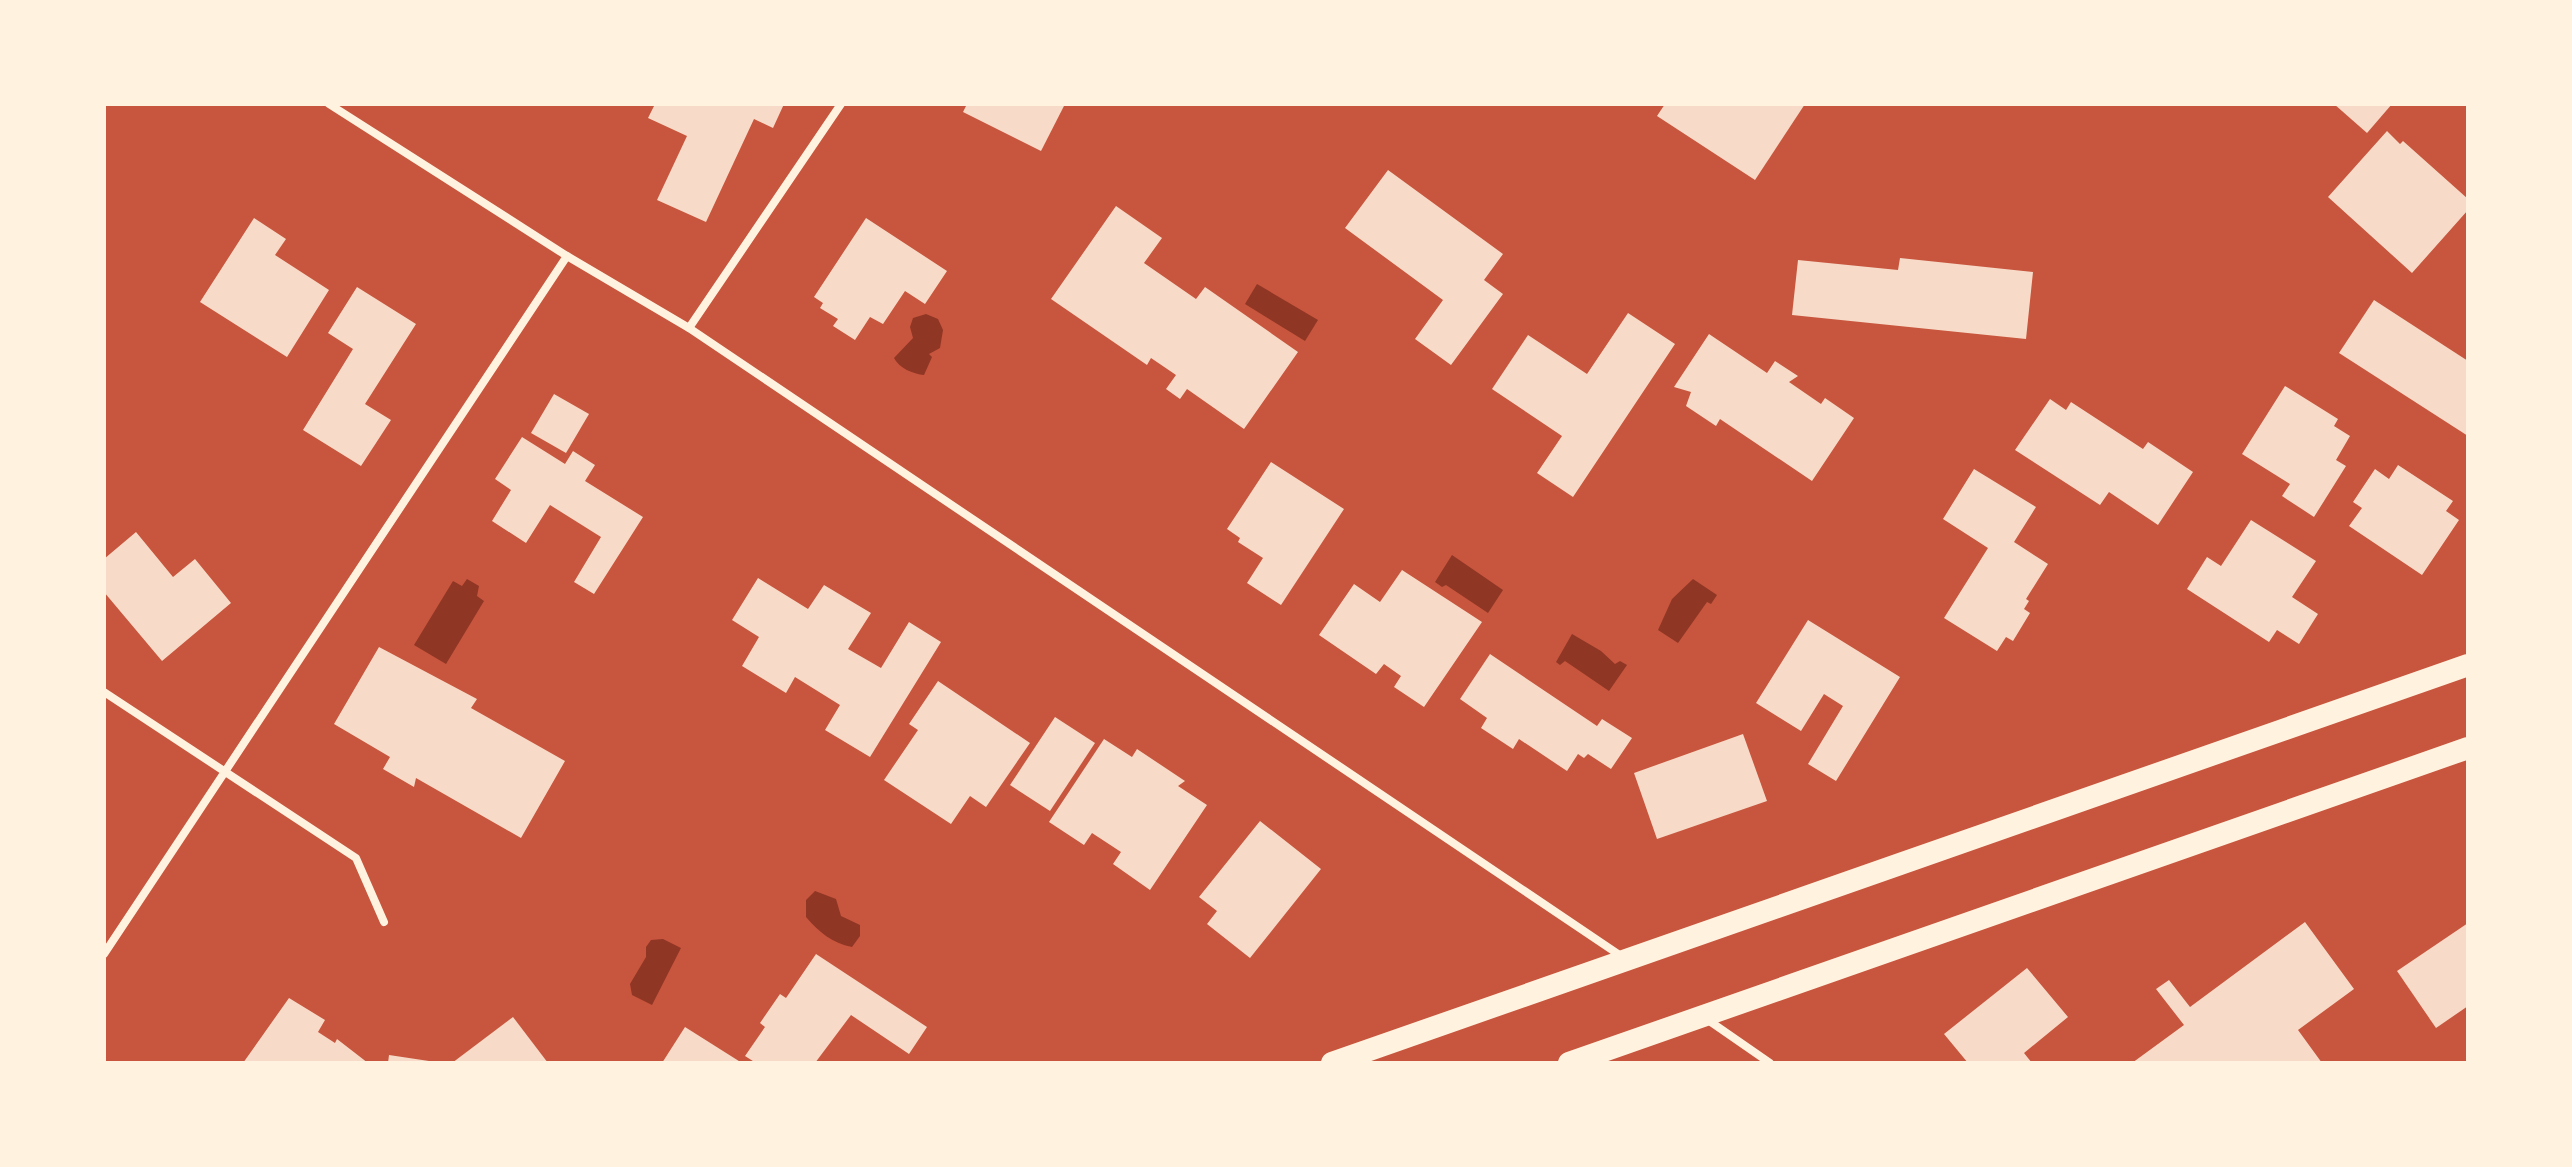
<svg xmlns="http://www.w3.org/2000/svg" width="2572" height="1167" font-family="Georgia,serif">
<rect width="100%" height="100%" fill="#c8553d"/>
<g fill="#8f3625">
<path d="M1257,284L1318,320L1305,341L1245,304Z"/>
<path d="M926,314L938,319L943,330L940,348L929,354L932,357L924,375C913,374 899,368 894,358L913,338L910,327L913,318Z"/>
<path d="M1452,555L1503,590L1488,613L1446,585L1442,587L1435,582Z"/>
<path d="M467,579L479,586L477,596L484,601L446,664L414,645L453,581L462,586Z"/>
<path d="M1693,579L1717,595L1711,604L1707,602L1678,643L1658,630L1672,599Z"/>
<path d="M1572,634L1601,651L1615,664L1620,661L1627,665L1609,691L1565,661L1560,665L1556,662Z"/>
<path d="M815,891L836,899L841,916L860,925V936L852,947C832,943 819,932 806,917V900Z"/>
<path d="M663,939L681,948L652,1005L632,995L630,984L646,957V947L651,940Z"/>
</g>
<g fill="#f7dbc8">
<path d="M655,104H784L773,128L754,119L706,222L657,200L687,136L648,118Z"/>
<path d="M967,104H1065L1041,151L963,112Z"/>
<path d="M1665,104H1805L1755,180L1657,116Z"/>
<path d="M2334,104H2392L2367,133Z"/>
<path d="M2387,131L2400,144L2403,141L2468,199V210L2412,273L2328,197Z"/>
<path d="M1388,170L1503,254L1484,280L1503,294L1451,365L1415,339L1443,300L1345,228Z"/>
<path d="M1116,206L1162,238L1144,263L1196,299L1205,287L1298,352L1244,429L1187,389L1180,399L1166,389L1176,375L1151,358L1147,365L1051,299Z"/>
<path d="M254,218L286,239L275,255L329,290L287,357L200,302Z"/>
<path d="M866,218L947,271L925,304L905,291L883,324L870,317L855,340L833,326L838,319L820,308L823,303L814,297Z"/>
<path d="M1900,258L2033,272L2026,339L1792,315L1798,260L1898,270Z"/>
<path d="M357,287L416,324L365,404L391,420L361,466L303,430L353,349L328,333Z"/>
<path d="M2374,300L2468,361V436L2339,353Z"/>
<path d="M1628,313L1675,344L1573,497L1537,473L1562,436L1492,389L1528,335L1587,374Z"/>
<path d="M1709,334L1767,373L1775,361L1798,376L1789,382L1821,404L1825,398L1854,418L1812,481L1720,419L1716,426L1686,406L1691,392L1674,387Z"/>
<path d="M2285,386L2338,419L2334,426L2350,436L2336,460L2346,466L2314,517L2282,496L2290,484L2242,454Z"/>
<path d="M554,394L589,414L566,453L531,433Z"/>
<path d="M2050,399L2066,410L2071,402L2143,449L2148,442L2193,472L2158,525L2109,492L2100,505L2015,450Z"/>
<path d="M522,437L565,464L573,451L595,465L585,481L643,517L594,594L574,582L601,537L550,505L526,543L492,521L511,490L495,479Z"/>
<path d="M1271,462L1344,509L1281,605L1247,583L1263,558L1238,542L1240,538L1227,529Z"/>
<path d="M2398,465L2453,501L2446,511L2459,520L2422,575L2349,526L2362,508L2353,502L2375,469L2389,479Z"/>
<path d="M1974,469L2036,507L2014,542L2048,564L2026,599L2029,601L2024,609L2030,613L2013,641L2006,637L1997,651L1944,618L1988,548L1943,519Z"/>
<path d="M2251,520L2316,561L2292,597L2318,614L2299,644L2277,630L2269,642L2187,589L2207,557L2221,566Z"/>
<path d="M136,532L173,577L195,559L231,603L162,661L104,592V559Z"/>
<path d="M1402,570L1482,622L1424,707L1394,687L1401,676L1384,664L1376,674L1319,635L1354,584L1380,602Z"/>
<path d="M758,578L808,609L824,585L871,613L848,649L881,668L909,622L941,642L870,757L825,730L840,705L795,677L786,693L742,666L759,637L732,620Z"/>
<path d="M1808,620L1900,677L1836,781L1808,764L1843,706L1824,694L1801,731L1756,703Z"/>
<path d="M379,647L477,699L471,708L565,761L521,838L416,778L414,787L383,769L390,757L334,724Z"/>
<path d="M1490,654L1597,726L1602,719L1632,738L1611,769L1588,754L1584,758L1578,754L1567,771L1519,739L1513,749L1481,728L1487,718L1460,699Z"/>
<path d="M938,681L1030,743L986,807L970,796L951,824L884,780L918,730L909,724Z"/>
<path d="M1055,717L1095,743L1050,811L1010,785Z"/>
<path d="M1743,734L1767,801L1657,839L1634,773Z"/>
<path d="M1104,739L1132,757L1137,749L1185,781L1178,786L1207,805L1150,890L1113,864L1121,852L1092,833L1084,845L1049,822Z"/>
<path d="M1260,821L1321,869L1250,958L1207,924L1217,911L1199,897Z"/>
<path d="M2305,922L2354,989L2298,1030L2322,1063H2132L2184,1025L2156,989L2169,980L2190,1007Z"/>
<path d="M2468,923V1006L2436,1028L2397,971Z"/>
<path d="M816,954L927,1027L909,1054L851,1015L815,1063H756L745,1056L765,1027L760,1023L780,994L786,998Z"/>
<path d="M2027,968L2068,1017L2024,1053L2032,1063H1968L1944,1034Z"/>
<path d="M289,998L325,1020L318,1032L335,1043L337,1039L368,1063H243Z"/>
<path d="M513,1017L548,1063H452Z"/>
<path d="M685,1027L742,1063H662Z"/>
<path d="M389,1055L429,1061V1063H388Z"/>
</g>
<g fill="none" stroke-linecap="round" stroke-linejoin="round">
<g stroke="#fff3e0" stroke-width="8">
<path d="M329,104L567,256L689,328L1621,956"/>
<path d="M689,328L841,104"/>
<path d="M104,692L356,858L384,922"/>
<path d="M104,954L567,256"/>
<path d="M1705,1018L1770,1063"/>
</g>
<g stroke="#fff3e0" stroke-width="22">
<path d="M1332,1063C1710,928 2090,800 2468,665"/>
<path d="M1569,1063L2468,748"/>
</g>
</g>
<rect width="2572" height="1167" fill="none" stroke="#fff3e0" stroke-width="212"/>
</svg>
